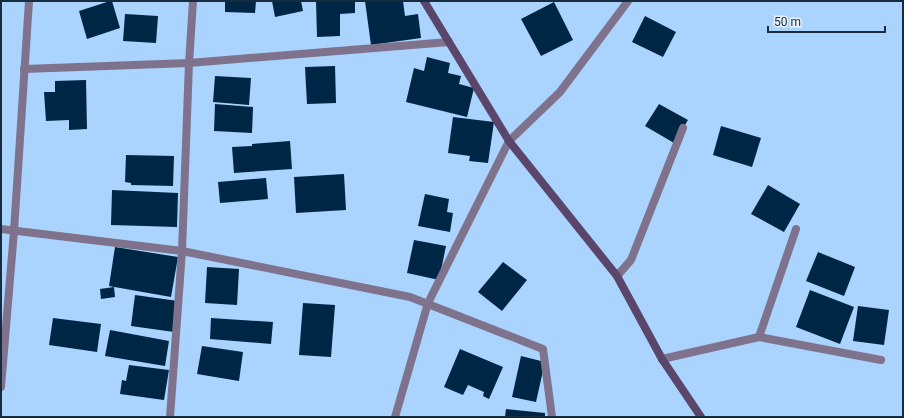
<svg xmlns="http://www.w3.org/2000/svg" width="904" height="418" font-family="Roboto,sans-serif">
<rect width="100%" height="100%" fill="#aad4fd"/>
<g fill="#002646">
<path d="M110,1H112L120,28L87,39L79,11Z"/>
<path d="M225,1H256L255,13L225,12Z"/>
<path d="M272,1H301L303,11L275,17Z"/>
<path d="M316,1H355V13L340,14V36L317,37Z"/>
<path d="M365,1H403L405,16L418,14L421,38L371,45Z"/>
<path d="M554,2L573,40L541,56L521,19Z"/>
<path d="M125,14L158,16L156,43L123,41Z"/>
<path d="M645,16L676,32L663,57L632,42Z"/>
<path d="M427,57L450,63L448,73L461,76L459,84L474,88L467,117L406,102L414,68L424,71Z"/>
<path d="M335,66L336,103L307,104L305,67Z"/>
<path d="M215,76L251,78L249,105L213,102Z"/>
<path d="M86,80L87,129L69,130V120L46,121L44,92H55V81Z"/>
<path d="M215,104L253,107L252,133L214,131Z"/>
<path d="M659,104L688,120L674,143L645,126Z"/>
<path d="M453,117L494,122L488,163L469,161L470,156L448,153Z"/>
<path d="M721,126L761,138L752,167L713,155Z"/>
<path d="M290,141L292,169L234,173L232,147L252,146V144Z"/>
<path d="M126,155L174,156L173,186L131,185V183L125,182Z"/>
<path d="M344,174L346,210L296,213L294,177Z"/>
<path d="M266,178L268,199L220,203L218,182Z"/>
<path d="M768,185L800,204L784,232L751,214Z"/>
<path d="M112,190L178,193L177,227L111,225Z"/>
<path d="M425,194L449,199L447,212L453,213L450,232L418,226Z"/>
<path d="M414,240L446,246L439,280L407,273Z"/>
<path d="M115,247L178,257L171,297L109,286Z"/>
<path d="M818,252L855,267L844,296L806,281Z"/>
<path d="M503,262L527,280L502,311L478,292Z"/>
<path d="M207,267L239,269L237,305L205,303Z"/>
<path d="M114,287L115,297L101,299L100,289Z"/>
<path d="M810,290L854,307L840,344L796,327Z"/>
<path d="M135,295L178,301L174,332L131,326Z"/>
<path d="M303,303L335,305L331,357L299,355Z"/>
<path d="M858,306L889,310L884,345L853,341Z"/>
<path d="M53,318L101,324L97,352L49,345Z"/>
<path d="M211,318L273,322L271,344L210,339Z"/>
<path d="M110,330L169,341L165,366L105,356Z"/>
<path d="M202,346L243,352L239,381L197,374Z"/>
<path d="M460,349L503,367L489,399L483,396L484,392L468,385L463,395L444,387Z"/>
<path d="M521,356L545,362L536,402L512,397Z"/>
<path d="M129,365L169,370L164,400L120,394L122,380L126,381Z"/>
<path d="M506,409L545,413V417H505Z"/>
</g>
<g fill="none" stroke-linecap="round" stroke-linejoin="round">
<g stroke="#7f728c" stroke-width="8">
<path d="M24,69L189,63L449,42"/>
<path d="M1,229L182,251L410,297L543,349L552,417"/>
<path d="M617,276L631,260L683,128"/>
<path d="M759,337L881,360"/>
<path d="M662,359L759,337L796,229"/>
<path d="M1,387L14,231L29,1"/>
<path d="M170,417L182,251L189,63L193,1"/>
<path d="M395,417L428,303L509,141L560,92L628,1"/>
</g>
<path stroke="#5a466b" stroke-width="8" d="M424,1L509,141L617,276L662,359L701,417"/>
</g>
<rect width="904" height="418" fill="none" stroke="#172c40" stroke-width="4"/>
<path d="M768 26v6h117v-6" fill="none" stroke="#172c40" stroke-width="2"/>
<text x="774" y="26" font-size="12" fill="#172c40" stroke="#e7f1fc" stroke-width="3" paint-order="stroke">50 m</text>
</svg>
